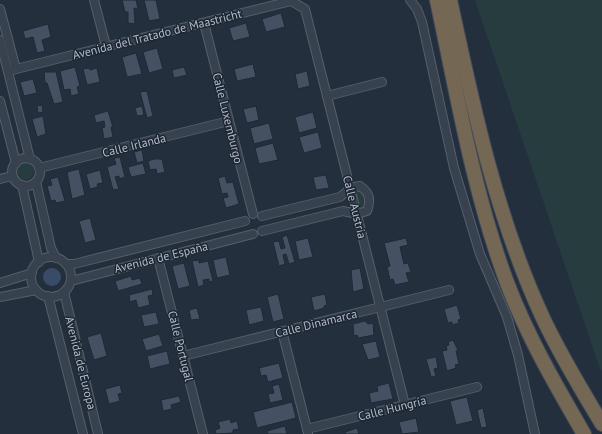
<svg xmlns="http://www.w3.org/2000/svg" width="602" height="434" font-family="'PT Sans',sans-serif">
<rect width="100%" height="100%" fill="#242f3e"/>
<g fill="#263c3f">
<path d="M475,0H602V371L599,366Z"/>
<circle cx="25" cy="171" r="9"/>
<path d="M359,189L362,190L368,201L363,211L359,208L355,193Z"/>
</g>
<circle fill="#394c67" cx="52" cy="277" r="9"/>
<g fill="#455162" stroke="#1f2835">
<path d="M122,0H136L138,9L134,8L135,24L128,23V12H125Z"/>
<path d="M144,0H156L160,19L149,21Z"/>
<path d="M281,13L285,27L266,32L262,19Z"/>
<path d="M246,23L250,37L233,41L229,28Z"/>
<path d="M48,24L51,37L42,40L45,51L37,53L33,37L25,39L23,31Z"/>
<path d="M157,48L163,69L149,73L143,52Z"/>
<path d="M136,53L142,74L127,77L122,57Z"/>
<path d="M253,64L256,77L237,81L234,69Z"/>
<path d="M75,67L80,86L77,87L79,94L71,96L70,89L64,90L60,71Z"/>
<path d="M184,67L187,75L174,78L172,70Z"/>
<path d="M89,68L90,70L97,68L100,82L87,85L83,69Z"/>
<path d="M307,71L310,86L298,89L295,74Z"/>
<path d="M44,72H56L63,102L54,104L47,83H45Z"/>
<path d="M33,79L37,93L24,96L20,82Z"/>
<path d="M147,91L153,116L147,118L140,92Z"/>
<path d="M42,105L43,112L38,113L37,106Z"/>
<path d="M142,106L144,115L137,116L135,108Z"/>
<path d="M256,106L259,120L247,123L243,109Z"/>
<path d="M108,111L113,127H111L113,137L104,139L102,128L105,127L104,121L96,123L94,115Z"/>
<path d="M313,112L317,128L299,133L295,117Z"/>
<path d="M43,116L46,134L37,137L32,119Z"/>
<path d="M269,123L273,139L254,144L250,128Z"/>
<path d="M318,132L322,148L304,153L299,137Z"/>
<path d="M273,143L278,160L259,164L255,148Z"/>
<path d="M142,150L144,161L137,163L134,152Z"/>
<path d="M120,157L125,177L119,179V176L115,177L119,189L113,190L107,167L116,164L114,158Z"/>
<path d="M154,159H162L165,172L157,174L156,169L150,170L148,161Z"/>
<path d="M143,163L146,174L131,177L128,167Z"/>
<path d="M79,169L85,195L72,199L67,172Z"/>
<path d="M100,170L103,183L97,184L98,187L90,189L86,174Z"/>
<path d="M326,175L329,188L316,190L313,177Z"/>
<path d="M225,176L227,183L233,182L239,204L226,208L223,198L228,197L227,193L222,194L218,178Z"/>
<path d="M58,177L65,201L56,203L55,200L51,201L47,186L52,185L50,179Z"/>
<path d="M90,218L96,240L85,243L79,221Z"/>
<path d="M287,235L295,262L289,264L286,254L283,255L285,264L279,266L273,242L279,241L281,249L285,248L282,237Z"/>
<path d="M308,238L313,257L299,260L295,241Z"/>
<path d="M406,238L408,245L400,247L404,264L408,263L411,272L406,273L409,282L395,285L393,279L390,280L387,267L390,266L384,243Z"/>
<path d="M226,257L230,275L217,278L213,260Z"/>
<path d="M199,260V263L208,261L213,281L209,282V279L203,280L204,285L198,287L192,261Z"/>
<path d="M184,263L190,286L178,289L172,266Z"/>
<path d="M360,268L364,289L353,292L351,270Z"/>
<path d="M131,276L132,280L140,278L142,284L118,291L115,281Z"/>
<path d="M152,289L153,295L148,296L150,305L138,308L136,300L130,302L129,295Z"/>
<path d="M278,294L284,319L273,322L267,297Z"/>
<path d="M325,294L327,305L324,306V308L314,311L311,297Z"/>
<path d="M457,305L461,319L458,320L459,323L452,325V322L448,323L444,309Z"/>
<path d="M261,307L264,321L249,325L246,310Z"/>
<path d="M197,308L200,319L191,320L189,310Z"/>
<path d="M156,312L159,324L144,327L141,315Z"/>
<path d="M365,321L368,324L373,323L374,335L358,338L357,335L354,336L353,324Z"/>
<path d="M101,333L107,356L94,360L87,337Z"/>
<path d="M159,334L163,346L146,351L142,339Z"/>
<path d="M453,340L458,350L456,351L459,364L455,365L456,368L447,371L442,351L447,350L446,346L449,345L448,342Z"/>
<path d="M376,341L380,357L368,360L362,344Z"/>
<path d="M167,351L170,364L150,369L147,356Z"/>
<path d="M436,357L438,368L434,369L436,376L431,377L426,359Z"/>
<path d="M279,363L283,378L268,382L266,375L261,376L259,368Z"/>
<path d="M389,383L393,399L371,403L369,393L378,391L377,386Z"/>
<path d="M279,384L283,400L270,403L268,394L274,393L272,386Z"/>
<path d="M120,385L122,393L118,394L120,401L109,404L105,389Z"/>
<path d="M179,396L181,402L171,405L172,409L163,411L161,400Z"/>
<path d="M467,397L473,421L456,425L450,401Z"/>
<path d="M292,402L296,418L257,428L253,412Z"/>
<path d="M483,408L487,427L481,428L477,410Z"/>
<path d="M416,418L419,432L402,434L399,422Z"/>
<path d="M230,419L231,423L237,421L239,429L233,430V433L216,434L215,430L220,428L218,422Z"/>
<path d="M285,426L287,434H268L267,431Z"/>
<path d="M357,428L359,434H346L345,432Z"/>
</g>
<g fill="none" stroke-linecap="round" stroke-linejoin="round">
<g stroke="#565f6c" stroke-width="10">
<g id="street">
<path d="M94,0L106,46"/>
<path d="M410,0L417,9L422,22L454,168L480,254L507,317L518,355L535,434"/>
<path d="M0,9L16,69"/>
<path d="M204,23L253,214"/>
<path d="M0,40L30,159"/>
<path d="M8,71L291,1L305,9L405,405"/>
<path d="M327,96L382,82"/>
<path d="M0,101L16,163"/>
<circle cx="26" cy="172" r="14"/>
<path d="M39,168L229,121"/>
<path d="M0,179L12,176"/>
<path d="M36,182L51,248L56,258"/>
<path d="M22,185L39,262"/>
<path d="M262,231L343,211L357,214L367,211C371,200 370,193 360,186L351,188L340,197L262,216"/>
<circle cx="51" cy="277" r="20"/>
<path d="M158,258L203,434"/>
<path d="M66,264H74L245,221"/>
<path d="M71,281L253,234"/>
<path d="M0,283L32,273"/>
<path d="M64,292L98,434"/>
<path d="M48,296L83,434"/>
<path d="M0,297L36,290"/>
<path d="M282,331L308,433"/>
<path d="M183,356L449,290"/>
<path d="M307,429L477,387"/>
</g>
</g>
<g stroke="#434c59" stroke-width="16">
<g id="highway">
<path d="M437,0C457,94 473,190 506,280C526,334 555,384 584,434"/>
<path d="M450,0C473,107 496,216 542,316C559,353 581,389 602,424"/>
</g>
</g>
<use href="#street" stroke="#38414e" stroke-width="8"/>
<use href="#highway" stroke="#746855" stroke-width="14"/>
</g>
<g text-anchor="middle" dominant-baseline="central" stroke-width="3" stroke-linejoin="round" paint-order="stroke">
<g font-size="12" fill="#b4bcc9" stroke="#1d2633">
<text transform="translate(157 34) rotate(-14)">Avenida del Tratado de Maastricht</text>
<text transform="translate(228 118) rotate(76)">Calle Luxemburgo</text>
<text transform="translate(134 145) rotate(-14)">Calle Irlanda</text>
<text transform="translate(355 207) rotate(76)">Calle Austria</text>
<text transform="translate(161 257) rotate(-14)">Avenida de España</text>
<text transform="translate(316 323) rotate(-14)">Calle Dinamarca</text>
<text transform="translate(181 346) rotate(76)">Calle Portugal</text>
<text transform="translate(81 363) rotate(76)">Avenida de Europa</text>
<text transform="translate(392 408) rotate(-14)">Calle Hungría</text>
</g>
</g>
</svg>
